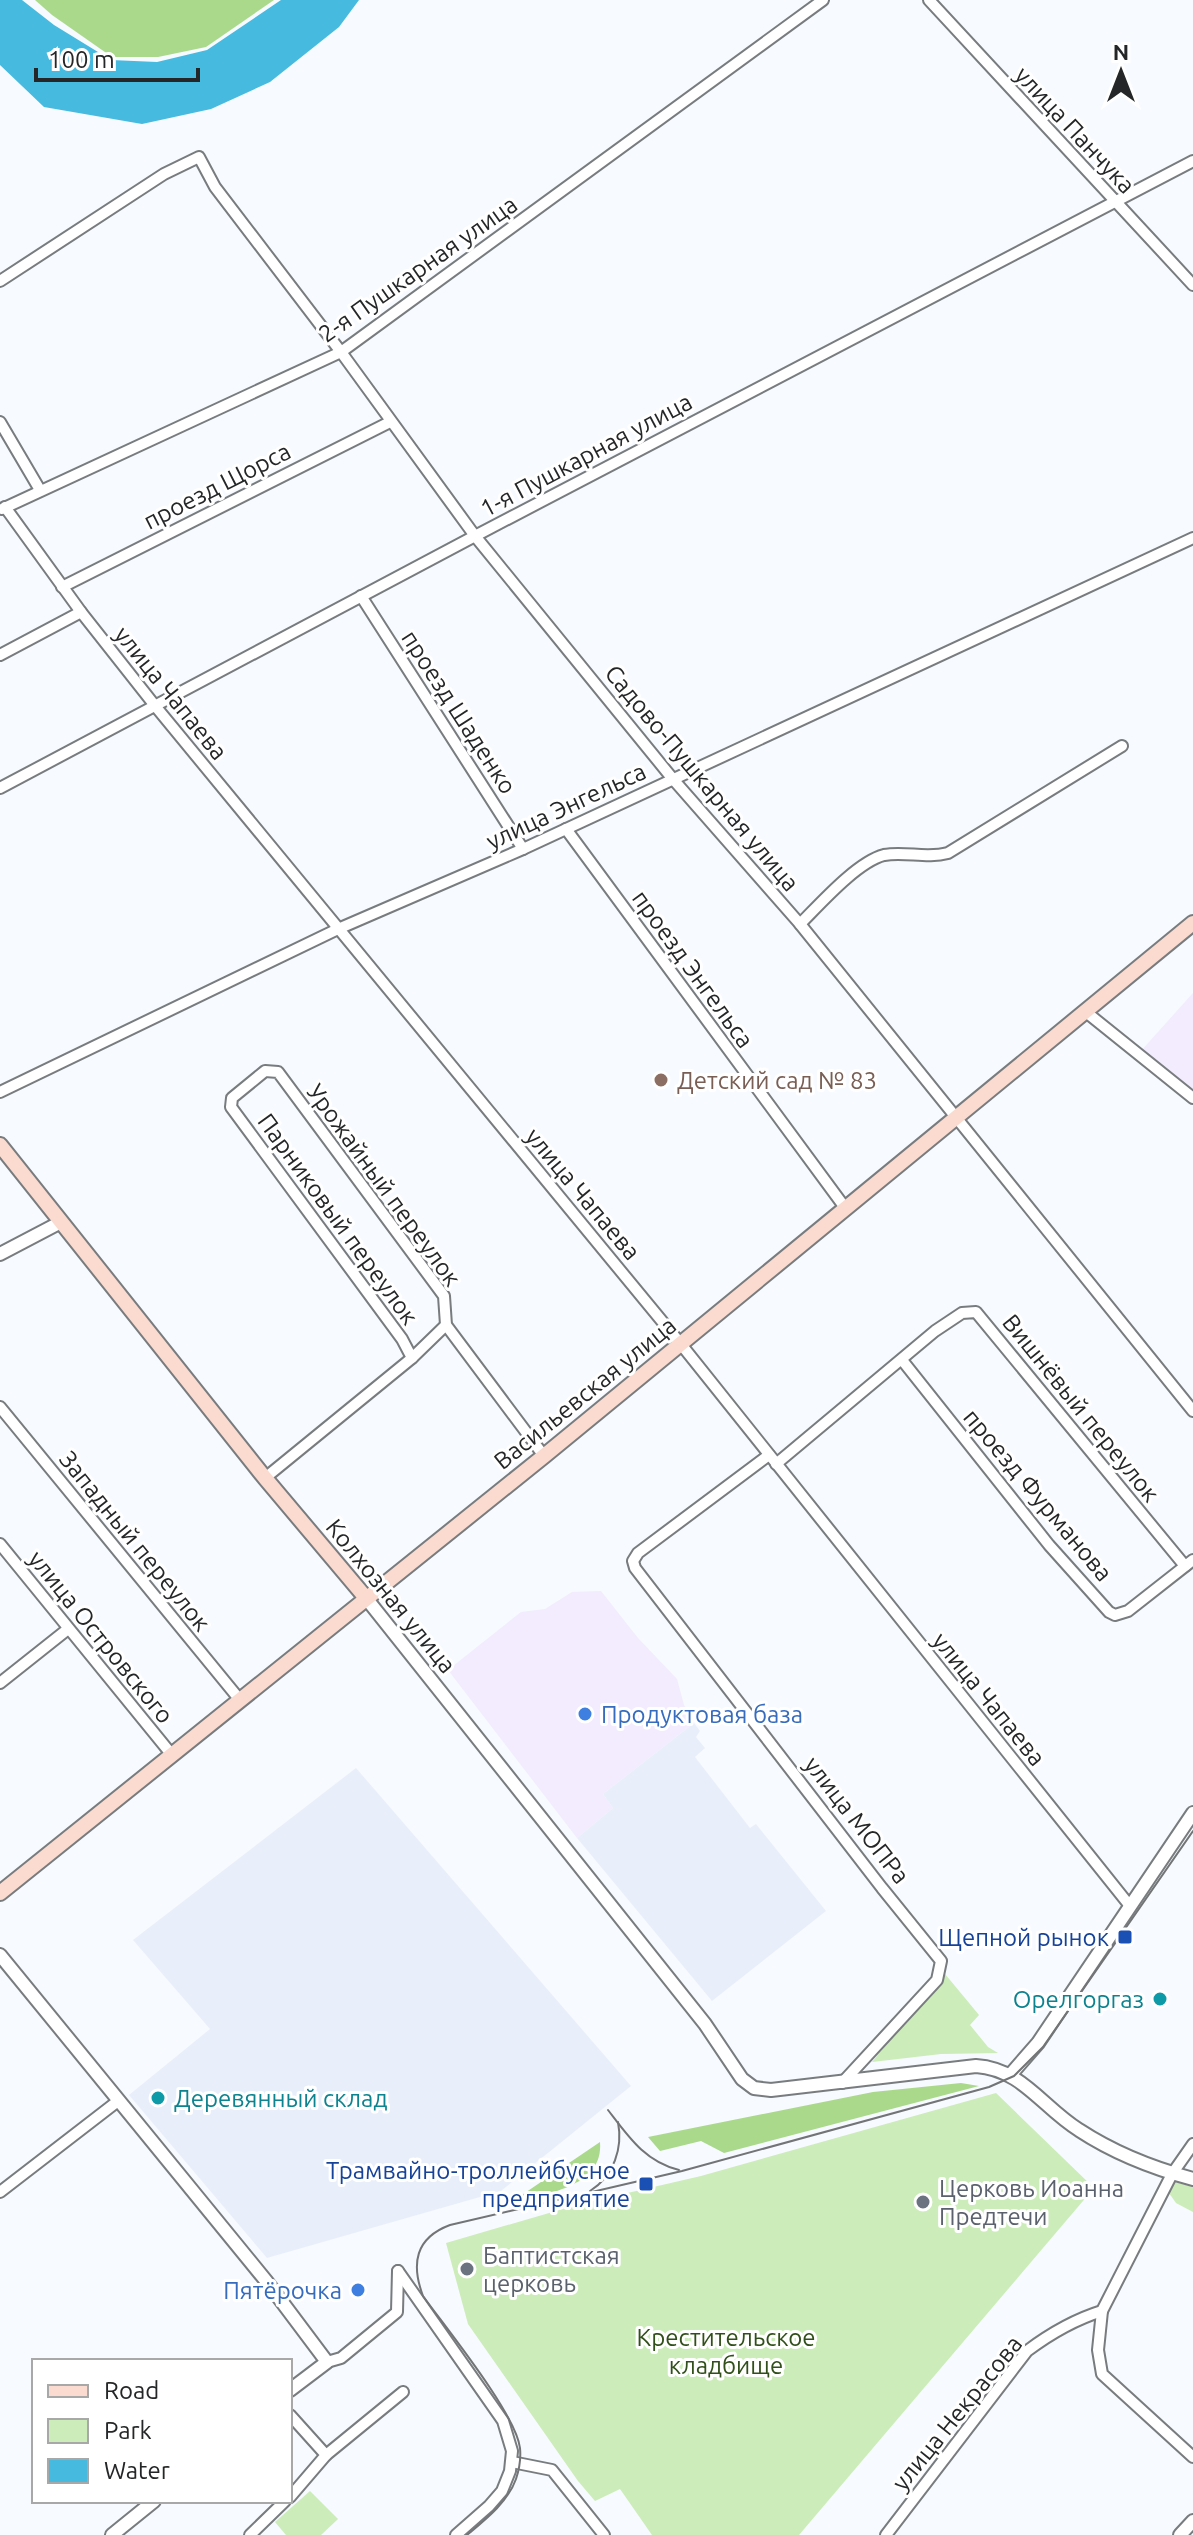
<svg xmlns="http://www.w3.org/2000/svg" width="1193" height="2535" font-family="Ubuntu,sans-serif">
<rect width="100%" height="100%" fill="#f7fafe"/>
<g fill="#f2ecfe">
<path d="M1193,993V1092L1141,1051Z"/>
<path d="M601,1591L638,1638L677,1679L684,1705L694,1723L603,1794L613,1808L577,1838L448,1670L521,1612L545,1609L572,1592Z"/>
</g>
<g fill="#e9effa">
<path d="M694,1723L700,1731L696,1737L705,1748L695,1757L750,1828L756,1824L826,1911L712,2001L577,1838L613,1808L603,1794Z"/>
<path d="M356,1768L631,2086L501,2191L267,2258L129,2095L210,2029L133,1940Z"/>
</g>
<g fill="#ccecb9">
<path d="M945,1974L979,2015L970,2025L988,2047L998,2053L941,2054L872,2062Z"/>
<path d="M996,2093L1094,2188L799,2535H652L620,2489L595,2501L578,2481L468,2324L446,2243L580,2204L701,2176Z"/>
<path d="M1175,2182L1193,2187V2212L1176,2203L1169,2193Z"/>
<path d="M310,2491L338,2519L321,2535H286L275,2522Z"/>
</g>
<g fill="#aad98b">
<path d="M35,0H274L206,47L158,57H112L52,15Z"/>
<path d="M961,2083L979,2086L724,2153L701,2141L660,2151L648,2137L873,2092Z"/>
<path d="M600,2142C604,2188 543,2194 510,2203Z"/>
</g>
<path fill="#46badf" d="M0,0H22L54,25L111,60L157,62L207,50L281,0H359L339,27L270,82L211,109L142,124L44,107L0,65Z"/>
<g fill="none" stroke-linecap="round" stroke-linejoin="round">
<g stroke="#797c7f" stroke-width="14">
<g id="minor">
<path d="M929,0L1193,285"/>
<path d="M0,281L164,174L199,157L215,187L341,352L475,536L672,778L800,924L1193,1411"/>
<path d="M0,422L40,490"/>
<path d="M5,507L81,612L156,707L680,1343L1130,1906"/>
<path d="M2,509L341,352L823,0"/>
<path d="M62,587L390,422"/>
<path d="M361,596L523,849"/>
<path d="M0,655L81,612"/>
<path d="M0,788L475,536L1193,161"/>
<path d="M566,829L846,1209"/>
<path d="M800,924C820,904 857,862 884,855C905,851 927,859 948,853L1122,746"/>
<path d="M1086,1012L1193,1098"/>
<path d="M0,1092L338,929L523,849L1193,538"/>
<path d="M412,1358L446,1325"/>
<path d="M902,1360L1049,1545L1109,1612L1115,1615L1128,1611L1193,1560"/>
<path d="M0,1407L240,1700"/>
<path d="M769,1455L638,1553L633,1561L635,1568L882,1888L941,1961L937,1980L842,2083"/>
<path d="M776,1464L935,1331L962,1313L976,1312L1185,1566"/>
<path d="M265,1478L412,1358L402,1339L231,1107L232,1098L265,1071L278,1072L444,1296L446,1325L544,1456"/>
<path d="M0,1544L172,1755"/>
<path d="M0,1683L68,1629"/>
<path d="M0,2192L118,2101"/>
<path d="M398,2271L503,2421L512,2451L510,2471L502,2491L489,2506L456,2535"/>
<path d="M1102,2311L1098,2350L1102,2374L1193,2457"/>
<path d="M327,2362L341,2358L397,2312L398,2271"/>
<path d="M290,2415L326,2455L290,2497"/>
<path d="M326,2455L403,2392"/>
<path d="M512,2462L552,2470L604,2535"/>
<path d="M250,2535L285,2501"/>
<path d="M886,2535L1027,2351C1051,2333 1073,2320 1102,2311L1172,2174L1193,2144"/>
</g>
</g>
<g stroke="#797c7f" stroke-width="16">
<g id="tertiary">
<path d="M0,1254L61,1222"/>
<path d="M366,1598L705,2024L742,2079L754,2088L771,2090L976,2066C1022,2069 1042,2107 1079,2130C1114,2153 1152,2168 1193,2179"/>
<path d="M0,1955L267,2282L327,2362L290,2390"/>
<path d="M1011,2074L1038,2043L1193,1813"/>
<path d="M112,2535L154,2501"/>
<path d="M1180,2535L1193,2521"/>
</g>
</g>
<g stroke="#797c7f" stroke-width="18">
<g id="secondary">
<path d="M0,1145L265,1478L366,1598"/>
<path d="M0,1893L544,1456L1193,923"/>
</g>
</g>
<use href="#minor" stroke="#fff" stroke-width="10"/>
<use href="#tertiary" stroke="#fff" stroke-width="12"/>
<use href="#secondary" stroke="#fbdbcf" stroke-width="14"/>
<g stroke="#727476" stroke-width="2">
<path d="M608,2110C628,2136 645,2162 679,2170"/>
<path d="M590,2191C614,2176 623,2148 618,2122"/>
<path d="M467,2535C485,2520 508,2502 516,2479C519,2470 521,2458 520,2448C516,2414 446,2328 423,2296C411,2264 415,2238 450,2225L682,2171L989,2087L1014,2076L1043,2047L1193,1831"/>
</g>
</g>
<circle fill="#8d6e63" stroke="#fff" stroke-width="3" cx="661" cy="1080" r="8"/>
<g fill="#3f7fe0" stroke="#fff" stroke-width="3">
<circle cx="585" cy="1714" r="8"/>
<circle cx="358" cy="2290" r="8"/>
</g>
<g fill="#1a4fb4" stroke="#fff" stroke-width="3">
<rect x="1117" y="1929" width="16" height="16" rx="4"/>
<rect x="638" y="2176" width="16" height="16" rx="4"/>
</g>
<g fill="#0f9aa8" stroke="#fff" stroke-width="3">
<circle cx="1160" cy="1999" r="8"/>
<circle cx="158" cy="2098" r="8"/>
</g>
<g fill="#6b7280" stroke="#fff" stroke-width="3">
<circle cx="923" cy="2202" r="8"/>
<circle cx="467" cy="2269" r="8"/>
</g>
<g text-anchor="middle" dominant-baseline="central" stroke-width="6" stroke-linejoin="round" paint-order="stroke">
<g font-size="24" fill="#252627" stroke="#fff">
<text transform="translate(1075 130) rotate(47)">улица Панчука</text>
<text transform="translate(418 269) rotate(-35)">2-я Пушкарная улица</text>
<text transform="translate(586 455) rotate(-28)">1-я Пушкарная улица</text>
<text transform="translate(217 486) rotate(-27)">проезд Щорса</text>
<text transform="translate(171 693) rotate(51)">улица Чапаева</text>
<text transform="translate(459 712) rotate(57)">проезд Шаденко</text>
<text transform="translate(702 778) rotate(50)">Садово-Пушкарная улица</text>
<text transform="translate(566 806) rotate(-25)">улица Энгельса</text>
<text transform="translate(693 969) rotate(54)">проезд Энгельса</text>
<text transform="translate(384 1185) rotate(54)">Урожайный переулок</text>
<text transform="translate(583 1194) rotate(50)">улица Чапаева</text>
<text transform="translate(338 1219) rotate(54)">Парниковый переулок</text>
<text transform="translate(585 1393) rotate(-39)">Васильевская улица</text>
<text transform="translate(1081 1408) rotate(51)">Вишнёвый переулок</text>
<text transform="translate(1038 1495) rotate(50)">проезд Фурманова</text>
<text transform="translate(135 1541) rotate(51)">Западный переулок</text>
<text transform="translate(391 1596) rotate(51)">Колхозная улица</text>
<text transform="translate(101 1637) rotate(51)">улица Островского</text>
<text transform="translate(989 1699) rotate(51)">улица Чапаева</text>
<text transform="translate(857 1820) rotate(52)">улица МОПРа</text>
<text transform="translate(957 2413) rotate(-51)">улица Некрасова</text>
</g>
<g font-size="24" fill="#785e54" stroke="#fff" text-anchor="start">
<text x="677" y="1080">Детский сад № 83</text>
</g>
<g font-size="24" fill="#366cbe" stroke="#fff" text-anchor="start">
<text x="601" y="1714">Продуктовая база</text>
<text x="342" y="2290" text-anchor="end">Пятёрочка</text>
</g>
<g font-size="24" fill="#164399" stroke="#fff" text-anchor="end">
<text x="1109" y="1937">Щепной рынок</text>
<text x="630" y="2170">Трамвайно-троллейбусное<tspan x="630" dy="28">предприятие</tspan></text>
</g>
<g font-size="24" fill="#0d838f" stroke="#fff" text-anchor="end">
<text x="1144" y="1999">Орелгоргаз</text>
<text x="174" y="2098" text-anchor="start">Деревянный склад</text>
</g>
<g font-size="24" fill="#5b616d" stroke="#fff" text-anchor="start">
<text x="939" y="2188">Церковь Иоанна<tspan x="939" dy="28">Предтечи</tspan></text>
<text x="483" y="2255">Баптистская<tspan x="483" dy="28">церковь</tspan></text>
</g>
<g font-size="24" fill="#314f1a" stroke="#fff">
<text x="726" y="2337">Крестительское<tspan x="726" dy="28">кладбище</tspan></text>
</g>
</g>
<rect x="32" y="2359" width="260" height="144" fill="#ffffff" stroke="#a8a8a9" stroke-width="2"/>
<rect x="48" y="2385" width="40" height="12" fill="#fbdbcf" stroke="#a8a8a9" stroke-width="2"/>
<text x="104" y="2399" font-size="24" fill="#252627">Road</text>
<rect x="48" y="2419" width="40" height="24" fill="#ccecb9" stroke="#a8a8a9" stroke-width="2"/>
<text x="104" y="2439" font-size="24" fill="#252627">Park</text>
<rect x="48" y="2459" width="40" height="24" fill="#46badf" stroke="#a8a8a9" stroke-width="2"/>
<text x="104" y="2479" font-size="24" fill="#252627">Water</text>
<g transform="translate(1121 72)" stroke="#ffffff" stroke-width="6" paint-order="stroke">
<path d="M0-6L14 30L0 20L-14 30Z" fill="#252627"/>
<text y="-12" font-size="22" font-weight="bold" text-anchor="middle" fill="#252627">N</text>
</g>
<path d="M36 68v12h162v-12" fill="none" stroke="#252627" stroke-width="4"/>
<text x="48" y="68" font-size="24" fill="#252627" stroke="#ffffff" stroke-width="6" paint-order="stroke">100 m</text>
</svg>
